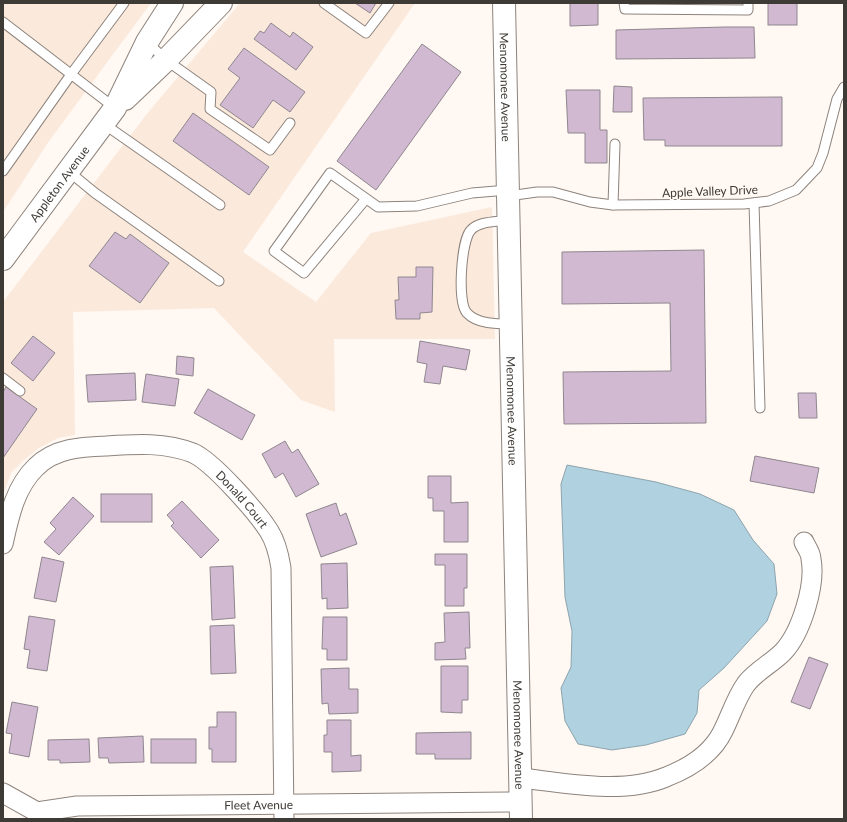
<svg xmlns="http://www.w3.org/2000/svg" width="847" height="822" font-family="Lato,sans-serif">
<rect width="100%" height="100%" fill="#fff8f3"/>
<g fill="#fbe9dc">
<path d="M3,3H151L49,141L3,212Z"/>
<path d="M240,3H415L243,252L316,302L371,233L492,207L495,339H334L335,412L301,400L214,308L73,312L75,435L58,438L39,448L24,460L11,473L3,495V302L146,115Z"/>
</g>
<path fill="#afd1e0" stroke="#8da4ad" d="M567,465L656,482L700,494L734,510L753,540L774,564L777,594L767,621L724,668L699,690L697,713L685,734L646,745L612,750L578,744L565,721L561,688L571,667L572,631L565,597L561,484Z"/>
<g fill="#d0b9d1" stroke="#8f878f">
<path d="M355,3H376L370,13Z"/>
<path d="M570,3H598V25L570,26Z"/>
<rect x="768" y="3" width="29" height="22"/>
<path d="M271,23L290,37L293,32L313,47L296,70L254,39L260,31L264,33Z"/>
<path d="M724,27H754L755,58L616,59V30Z"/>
<path d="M422,44L461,72L376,190L337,161Z"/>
<path d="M244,48L305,92L290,112L273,100L253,128L220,105L240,78L228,69Z"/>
<path d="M614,86L632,87V112H613Z"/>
<path d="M566,90H600V130H607V163H585V133H568Z"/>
<path d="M782,97V146H665V140H644L643,98Z"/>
<path d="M193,113L269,167L249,195L173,141Z"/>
<path d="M115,232L126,239L130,234L169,263L140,303L89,266Z"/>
<path d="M704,250L706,423L564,424L563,372L671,371L670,303L562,304V252Z"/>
<path d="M416,267H433L432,312L420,313V319H396L395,300H399L398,277H416Z"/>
<path d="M33,336L55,353L33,381L11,363Z"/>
<path d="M420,341L470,350L466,370L443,366L440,384L424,382L427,364L417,362Z"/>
<path d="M177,356L194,358L193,376L176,374Z"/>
<path d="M135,373L136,400L88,402L86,375Z"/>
<path d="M146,374L179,379L175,406L142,402Z"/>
<path d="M6,387L37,409L3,458V392Z"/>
<path d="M208,389L255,415L242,440L194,413Z"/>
<path d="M798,393H816L817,418H799Z"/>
<path d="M285,441L292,453L298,449L319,484L296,497L283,473L275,478L262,454Z"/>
<path d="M755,456L819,468L814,493L750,481Z"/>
<path d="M428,476H451V503L468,502V542H444V511H433V498H428Z"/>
<rect x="101" y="494" width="51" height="28"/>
<path d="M73,497L94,516L59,555L44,542L56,529L50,523Z"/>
<path d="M182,501L219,540L201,558L171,526L174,523L167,515Z"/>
<path d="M336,503L340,516L346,513L357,544L321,557L306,514Z"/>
<path d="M435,554H467V588H464V606H445V565H435Z"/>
<path d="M42,557L64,562L56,602L34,598Z"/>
<path d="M347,563L348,608L327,609V598L322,599L321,564Z"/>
<path d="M233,566L235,618L212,620L210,567Z"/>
<path d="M469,612L470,648H465L466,659L435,660V643L445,642L444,613Z"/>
<path d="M29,616L55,620L47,671L27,668L30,650L24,649Z"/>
<path d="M323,617H347V660H327V649H322Z"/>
<path d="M234,625L236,673L211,674L210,626Z"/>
<path d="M809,657L828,664L810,709L791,702Z"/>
<path d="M441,666H468V700H462V713L441,712Z"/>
<path d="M349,668V689H358V713L329,714L328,703L322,704L321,669Z"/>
<path d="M12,702L38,707L29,757L9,753L12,734L6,733Z"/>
<path d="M217,712H236V762H212V749H209V727H217Z"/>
<path d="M327,720H351V756L361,755V771L332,772V752H324V735H327Z"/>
<path d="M471,732V759H435V754H416V733Z"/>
<path d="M143,736L144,762L109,763L108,758H99L98,738Z"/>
<path d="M89,739L90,762L60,763V760H48V740Z"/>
<rect x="151" y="739" width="45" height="24"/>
</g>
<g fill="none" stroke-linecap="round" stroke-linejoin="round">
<g stroke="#8d837c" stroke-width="11">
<g id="lane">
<path d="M324,3L366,33L389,3"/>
<path d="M624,3L625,9L748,10V3"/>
<path d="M3,22L115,108"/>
<path d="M147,42L166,60L211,92L210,109L270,150L290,123"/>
<path d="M104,124L220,205"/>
<path d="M67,170L95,193L219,281"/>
<path d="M3,171L72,73L124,3"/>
<path d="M508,196L537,192H553L590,202L613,205L744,204L769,201L796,190L817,168L823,153L837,99L844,87"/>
<path d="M365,200L304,273L274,251L330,173L378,207L417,206L472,193L508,190"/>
<path d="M754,203L760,408"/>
<path d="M613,205L615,144"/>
<path d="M508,220C496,222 479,221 471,230C461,240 457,303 467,313C477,324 497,324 511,324"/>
<path d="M3,378L20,391"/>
</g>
</g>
<g stroke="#8d837c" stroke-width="21">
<g id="street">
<path id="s1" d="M3,544C9,517 15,487 36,467C55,448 81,447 106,446C136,444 165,442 193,453C213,462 257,512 269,531C276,542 279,555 281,568L284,819"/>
<path d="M521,778C565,783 624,795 666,777C689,768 712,754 723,731C731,715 736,698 746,684C756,671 771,664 783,652C801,633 816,585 811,559C811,553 806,547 804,542"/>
<path id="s2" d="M3,793L37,812L77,806L520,802"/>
</g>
</g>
<g stroke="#8d837c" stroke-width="24">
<g id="secondary">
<path id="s3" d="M504,3L521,819"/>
</g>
</g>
<g stroke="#8d837c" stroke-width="24">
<g id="primary">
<path d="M125,99L166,60L221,3"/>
<path id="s4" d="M3,259L115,108L147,42L172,3"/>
</g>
</g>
<use href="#lane" stroke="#fff" stroke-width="9"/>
<use href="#street" stroke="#fff" stroke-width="19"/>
<use href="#secondary" stroke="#fff" stroke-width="22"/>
<use href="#primary" stroke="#fff" stroke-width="22"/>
</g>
<g text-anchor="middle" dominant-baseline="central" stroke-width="3" stroke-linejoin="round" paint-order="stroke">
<g font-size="12" fill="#3e3a36" stroke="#fff8f3">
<text stroke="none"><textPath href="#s3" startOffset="84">Menomonee Avenue</textPath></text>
<text stroke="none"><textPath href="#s4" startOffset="94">Appleton Avenue</textPath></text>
<text transform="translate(710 191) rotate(-2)">Apple Valley Drive</text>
<text stroke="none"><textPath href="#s3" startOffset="408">Menomonee Avenue</textPath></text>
<text stroke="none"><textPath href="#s1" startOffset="316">Donald Court</textPath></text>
<text stroke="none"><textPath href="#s3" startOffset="732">Menomonee Avenue</textPath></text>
<text stroke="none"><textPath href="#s2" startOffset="261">Fleet Avenue</textPath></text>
</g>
</g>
<rect width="847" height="822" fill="none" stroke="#3e3a36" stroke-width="8"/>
</svg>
